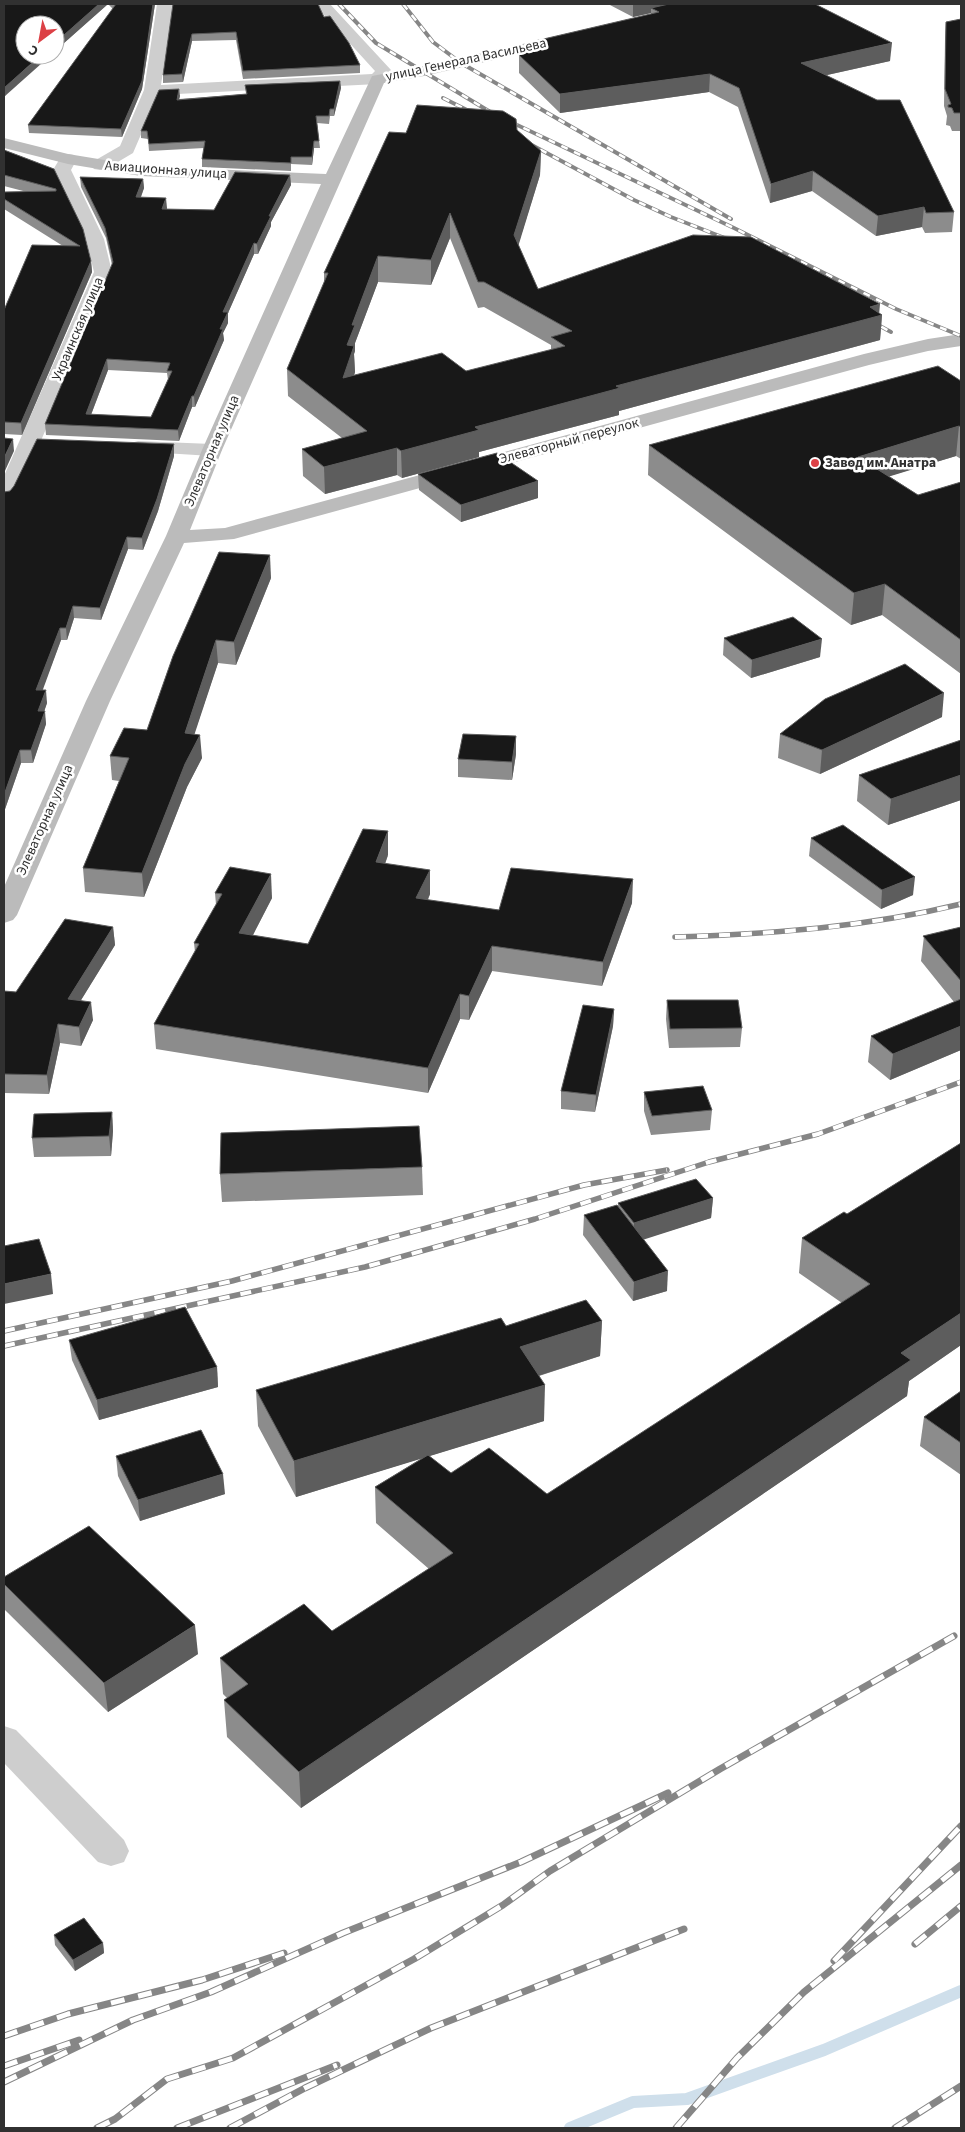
<svg xmlns="http://www.w3.org/2000/svg" width="965" height="2132" font-family="'Source Sans 3',sans-serif">
<rect width="100%" height="100%" fill="#fff"/>
<g fill="none" stroke-linecap="round" stroke-linejoin="round">
<path stroke="#cfdfeb" stroke-width="12" d="M570,2128L633,2102L687,2099L824,2050L961,1991"/>
<g fill="#cecece" fill-rule="evenodd">
<path d="M157,4H173L161,85L372,74L375,71L314,4H330L391,70L384,82L378,84L158,95L133,153L106,169L100,170L94,169L91,165L94,161L120,146L144,90Z"/>
<path d="M68,154L74,155L77,159L71,170L104,239L112,272L40,443L14,497L11,501L4,503V476L94,272L86,239L53,170L62,155Z"/>
<path d="M138,441L212,444L219,446L222,450L219,454L212,456L131,451L128,447L131,443Z"/>
<path d="M4,1726L16,1730L124,1840L129,1851L124,1862L111,1866L98,1862L4,1763Z"/>
</g>
<path fill="#bbb" fill-rule="evenodd" d="M571,33L577,35L579,38L577,41L424,76L384,83L222,450L190,530L225,528L864,354L928,339L961,334V346L928,351L869,365L234,539L184,543L110,701L17,915L13,920L4,923V887L86,701L166,536L202,450L321,184L141,176L68,164L4,148V138L68,154L141,166L326,174L372,76L424,66Z"/>
<g stroke="#868686" stroke-width="4">
<g id="rail-far2">
<path d="M339,4L376,43L492,113L734,228L896,309L961,336"/>
<path d="M403,4L433,42L461,63L731,219"/>
<path d="M443,98L475,114"/>
<path d="M528,143L634,200L671,217L735,242"/>
<path d="M869,320L891,332"/>
</g>
</g>
<g stroke="#868686" stroke-width="5.5">
<g id="rail-far1">
<path d="M675,937C772,934 867,927 961,904"/>
<path d="M4,1331L232,1281L584,1185L667,1170"/>
<path d="M4,1346L365,1267L535,1219L709,1162L818,1134L961,1082"/>
</g>
</g>
<g stroke="#868686" stroke-width="7">
<g id="rail">
<path d="M915,1944L961,1906"/>
<path d="M834,1961L961,1826"/>
<path d="M4,2036L68,2014L202,1980L284,1953"/>
<path d="M4,2066L79,2040"/>
<path d="M4,2082L133,2020L211,1992L343,1933L521,1862L668,1793"/>
<path d="M97,2128L115,2119L167,2079L233,2058L414,1959L503,1905L550,1871L720,1769L954,1636"/>
<path d="M177,2128L337,2065"/>
<path d="M230,2128L305,2088L431,2028L684,1929"/>
<path d="M676,2128L737,2058L804,1992L961,1865"/>
<path d="M895,2128L961,2086"/>
</g>
</g>
<use href="#rail-far2" stroke="#fff" stroke-width="2.5" stroke-dasharray="7" stroke-linecap="butt"/>
<use href="#rail-far1" stroke="#fff" stroke-width="4" stroke-dasharray="11" stroke-linecap="butt"/>
<use href="#rail" stroke="#fff" stroke-width="5" stroke-dasharray="14" stroke-linecap="butt"/>
</g>
<g fill="#8c8c8c" fill-rule="evenodd">
<path d="M4,4H155L142,89L122,137L29,133L28,125L113,9L108,4L55,51V25L5,96H4Z"/>
<path d="M173,4L324,17L360,65V73L243,79L236,40L192,41L183,82L163,83V75Z"/>
<path d="M608,4H822L817,5L890,61L827,75L954,212L952,232L925,233L922,227L876,236L812,191L770,203L738,107L709,92L560,113L519,73V55L535,50V41L651,14V13L633,17Z"/>
<path d="M961,19V131H952L950,126L946,125L947,116L944,106L945,39L946,22Z"/>
<path d="M340,81L341,88L334,116H330L329,124L317,123L320,148H314L312,165L291,164V171L202,167V159L204,148L149,151L148,139L141,138V131L180,96L179,99L246,94L245,85Z"/>
<path d="M517,130L541,151L540,175L518,245L538,289L879,313L882,315L880,340L619,411V415L479,452V457L402,478L397,475L325,494L303,476L302,449L342,438L288,396L287,369L324,283V273L406,133ZM450,238L478,308L484,307L551,345V350L466,371L354,376L355,372L354,354L355,351V343L378,282L431,285Z"/>
<path d="M4,150L54,169L91,261L92,272L22,435L4,434V310L63,246L4,209V192H27L4,186Z"/>
<path d="M290,175L291,185L271,222V226L258,254H254L228,313V323L223,333L224,340L195,407H192L179,441L46,435L45,424L112,265L106,238L81,187L80,177L143,179L144,188L141,197L167,208V209L214,210ZM108,370L167,373L168,380L151,417L91,415Z"/>
<path d="M961,381V459L956,456L889,476L918,495L961,482V674L882,615L851,625L648,475L649,445Z"/>
<path d="M174,456L158,511L143,550L128,549L101,620L74,618L67,640H61L42,690L47,703L44,711L46,724L33,763H21L4,812V492Z"/>
<path d="M418,474L538,481V498L461,522L419,490Z"/>
<path d="M271,578L236,665L218,663L194,734L202,758L187,787L144,897L85,892L83,868L119,781L112,780L110,756L147,730L173,656Z"/>
<path d="M724,638L820,657L751,678L723,655Z"/>
<path d="M942,717L820,774L778,758L780,734Z"/>
<path d="M516,736V754L512,780L458,777V759Z"/>
<path d="M961,740V800L888,825L857,801L859,775Z"/>
<path d="M811,838L913,895L881,909L809,856Z"/>
<path d="M388,855L385,864L430,870V894L428,900L499,910L632,903L602,986L492,971L469,1020L460,1019L428,1093L156,1049L154,1024L195,952L194,943L216,905L215,893L272,898L253,935L308,944Z"/>
<path d="M113,927L115,945L81,1000L93,1020L81,1046L60,1043L49,1094L4,1093V991L16,992Z"/>
<path d="M961,927V1050L890,1080L868,1062L871,1036L954,1002L921,961L924,936Z"/>
<path d="M667,1000L742,1028L740,1047L669,1048L666,1019Z"/>
<path d="M614,1009L613,1026L595,1112L561,1109V1091Z"/>
<path d="M644,1092L712,1110L710,1130L651,1135L644,1111Z"/>
<path d="M112,1112L113,1131L111,1156L34,1157L32,1138Z"/>
<path d="M961,1143V1345L909,1381L907,1396L301,1808L227,1737L224,1700L227,1698L223,1694L220,1658L332,1631L429,1569L376,1523L375,1487L422,1458L296,1497L258,1426L256,1390L506,1326L602,1321L600,1356L539,1376L544,1421L429,1456L451,1473L547,1494L842,1303L799,1273L802,1238L847,1214Z"/>
<path d="M422,1167L423,1195L222,1202L220,1174Z"/>
<path d="M713,1198L711,1218L643,1239L667,1291L633,1301L583,1235L584,1215L618,1206V1203Z"/>
<path d="M69,1340L217,1367L218,1387L99,1420L72,1360Z"/>
<path d="M961,1391V1475L920,1446L924,1417Z"/>
<path d="M116,1456L225,1494L140,1521L118,1476Z"/>
<path d="M4,1577L198,1654L108,1712L4,1609Z"/>
<path d="M54,1935L103,1943L104,1953L75,1971L55,1945Z"/>
</g>
<g fill="#5d5d5d">
<path d="M99,4H108L55,51V43Z"/>
<path d="M153,4H155L142,89L122,137L121,129Z"/>
<path d="M633,4H690L651,8V13L633,17Z"/>
<path d="M192,34V41L183,82L182,74Z"/>
<path d="M892,43L890,61L800,81L801,63Z"/>
<path d="M41,55H51L5,96L4,88Z"/>
<path d="M710,74L709,92L560,113V94Z"/>
<path d="M340,81L341,88L334,116V109Z"/>
<path d="M179,89L180,96L177,107V100Z"/>
<path d="M314,141V148L312,165V157Z"/>
<path d="M541,151L540,175L514,260V235Z"/>
<path d="M813,171L812,191L770,203L771,184Z"/>
<path d="M290,175L291,185L271,222V226L258,254L257,244L269,216Z"/>
<path d="M143,179L144,188L137,207L136,197Z"/>
<path d="M166,198L167,208L163,219L162,209Z"/>
<path d="M924,207L922,227L876,236L878,216Z"/>
<path d="M450,213V238L431,285V260Z"/>
<path d="M254,243V254L228,313V323L223,333L224,340L195,407L194,396L220,329L223,312Z"/>
<path d="M378,256V282L355,343V351L354,354L355,372L344,405L343,378L347,345L352,325Z"/>
<path d="M91,261L92,272L22,435L21,423Z"/>
<path d="M880,304L879,315H882L880,340L619,411V415L479,452V457L402,478L401,451L475,427L616,386Z"/>
<path d="M107,359L108,370L87,425L86,414Z"/>
<path d="M192,396V407L179,441L178,430Z"/>
<path d="M959,426L956,456L855,487L858,457Z"/>
<path d="M13,439L14,451L4,473V458Z"/>
<path d="M174,444V456L158,511L143,550L142,538Z"/>
<path d="M397,448V475L325,494L324,467Z"/>
<path d="M538,481V498L461,522V505Z"/>
<path d="M127,537L128,549L101,620L100,608Z"/>
<path d="M270,555L271,578L236,665L234,642Z"/>
<path d="M885,584L882,615L851,625L854,593Z"/>
<path d="M73,606L74,618L67,640L66,628Z"/>
<path d="M60,628L61,640L38,703L36,690Z"/>
<path d="M822,639L820,657L751,678L752,660Z"/>
<path d="M216,640L218,663L187,757L185,733Z"/>
<path d="M46,690L47,703L40,724L38,711Z"/>
<path d="M944,693L942,717L820,774L822,750Z"/>
<path d="M45,711L46,724L33,763L31,750Z"/>
<path d="M200,735L202,758L187,787L144,897L142,873L185,764Z"/>
<path d="M516,736V754L512,780V762Z"/>
<path d="M20,750L21,763L4,812V795Z"/>
<path d="M961,775V800L888,825L891,799Z"/>
<path d="M388,831V855L377,886L376,862Z"/>
<path d="M430,870V894L417,923L416,898Z"/>
<path d="M271,874L272,898L241,958L239,933Z"/>
<path d="M915,877L913,895L881,909L882,890Z"/>
<path d="M633,879L632,903L602,986L603,962Z"/>
<path d="M113,927L115,945L70,1018L68,999Z"/>
<path d="M492,946V971L469,1020V996Z"/>
<path d="M460,994V1019L428,1093V1068Z"/>
<path d="M91,1002L93,1020L81,1046L79,1027Z"/>
<path d="M614,1009L613,1026L595,1112L596,1095Z"/>
<path d="M58,1024L60,1043L49,1094L47,1075Z"/>
<path d="M961,1026V1050L890,1080L893,1054Z"/>
<path d="M112,1112L113,1131L111,1156L109,1136Z"/>
<path d="M713,1198L711,1218L633,1243L634,1223Z"/>
<path d="M668,1271L667,1291L633,1301L634,1282Z"/>
<path d="M51,1274L53,1294L4,1304V1284Z"/>
<path d="M961,1313V1345L909,1381L907,1396L301,1808L299,1772L901,1353Z"/>
<path d="M602,1321L600,1356L519,1382L520,1347Z"/>
<path d="M217,1367L218,1387L99,1420L97,1400Z"/>
<path d="M545,1385L544,1421L296,1497L294,1461Z"/>
<path d="M223,1474L225,1494L140,1521L138,1500Z"/>
<path d="M195,1625L198,1654L108,1712L104,1683Z"/>
<path d="M103,1943L104,1953L75,1971L73,1960Z"/>
</g>
<g fill="#181818" stroke="#5d5d5d" fill-rule="evenodd">
<path d="M4,4H99L55,43V25H25V55H41L4,88Z"/>
<path d="M115,4H153L142,81L121,129L28,125L116,4Z"/>
<path d="M173,4H318L324,17L330,16L349,43L360,65L243,71L236,32L192,34L182,74L163,75Z"/>
<path d="M669,4H815L892,43L801,63L877,100H900L954,212L926,213L924,207L878,216L813,171L771,184L739,88L710,74L560,94L519,55L537,49L535,41L659,12L651,8Z"/>
<path d="M961,19V113H954L952,108L948,107V105L951,104L945,89L946,22Z"/>
<path d="M340,81L334,109H330L329,116H316L319,141H314L312,157H291V163L202,159L205,141L149,144L147,131H141L159,90L179,89L177,100L247,94L245,85Z"/>
<path d="M417,105L503,111L516,119L517,130L541,151L514,235L538,289L693,235L751,237L880,304L870,307L882,315L616,386L620,388L475,427L479,430L401,451L397,448L324,467L302,449L367,431L287,369L328,273H324L389,132L406,133ZM450,213L478,282H484L572,331L551,337L565,346L466,371L442,353L343,378L354,346L347,345L355,325H352L378,256L431,260Z"/>
<path d="M4,150L54,169L83,229L91,261L21,423L4,422V310L32,245L80,246L4,199V192L56,191V189L4,175Z"/>
<path d="M235,172L290,175L269,216H271L257,244L254,243L223,312H228L220,329H223L194,396H192L178,430L45,424L113,262L105,228L80,177L143,179L136,197L166,198L162,209L214,210ZM107,359L170,363L167,371H172L151,417L86,414Z"/>
<path d="M938,366L961,381V427L959,426L858,457L918,495L961,482V640L885,584L854,593L649,445Z"/>
<path d="M4,438L13,439L4,458Z"/>
<path d="M37,439L174,444L157,499L142,538L127,537L100,608L73,606L66,628H60L36,690H46L38,711H45L31,750H20L4,795V492L10,491L14,486Z"/>
<path d="M497,453L538,481L461,505L418,474Z"/>
<path d="M219,552L270,555L234,642L216,640L185,733L200,735L185,764L142,873L83,868L129,758L110,756L124,728L147,730L173,656Z"/>
<path d="M793,617L822,639L752,660L724,638Z"/>
<path d="M905,664L944,693L822,750L780,734L825,699Z"/>
<path d="M463,734L516,736L512,762L458,759Z"/>
<path d="M961,740V775L891,799L859,775Z"/>
<path d="M843,825L915,877L882,890L811,838Z"/>
<path d="M363,829L388,831L376,862L430,870L416,898L499,910L511,868L633,879L603,962L492,946L469,996L460,994L428,1068L154,1024L199,944L194,943L222,894L215,893L230,867L271,874L239,933L308,944Z"/>
<path d="M65,919L113,927L68,999L91,1002L79,1027L58,1024L47,1075L4,1074V991L16,992Z"/>
<path d="M961,927V981L923,936Z"/>
<path d="M961,999V1026L893,1054L871,1036Z"/>
<path d="M667,1000H738L742,1028L670,1029Z"/>
<path d="M583,1005L614,1009L596,1095L561,1091Z"/>
<path d="M703,1086L712,1110L652,1116L644,1092Z"/>
<path d="M112,1112L109,1136L32,1138L34,1114Z"/>
<path d="M419,1126L422,1167L220,1174L221,1133Z"/>
<path d="M961,1143V1313L901,1353L911,1360L299,1772L224,1700L248,1684L220,1658L304,1604L332,1631L453,1553L375,1487L428,1455L451,1473L489,1448L547,1494L870,1284L802,1238L844,1212L847,1214Z"/>
<path d="M696,1179L713,1198L634,1223L618,1203Z"/>
<path d="M617,1205L668,1271L634,1282L584,1215Z"/>
<path d="M39,1239L51,1274L4,1284V1246Z"/>
<path d="M586,1300L602,1321L520,1347L545,1385L294,1461L256,1390L501,1318L506,1326Z"/>
<path d="M185,1307L217,1367L97,1400L69,1340Z"/>
<path d="M961,1391V1443L924,1417Z"/>
<path d="M201,1430L223,1474L138,1500L116,1456Z"/>
<path d="M89,1526L195,1625L104,1683L4,1584V1577Z"/>
<path d="M84,1918L103,1943L73,1960L54,1935Z"/>
</g>
<circle fill="#dc4045" stroke="#fff" stroke-width="2" cx="815" cy="463" r="5"/>
<g text-anchor="middle" dominant-baseline="central" stroke-width="5" stroke-linejoin="round" paint-order="stroke">
<g font-size="14" fill="#313131" stroke="#fff">
<text transform="translate(466 60) rotate(-12)">улица Генерала Васильева</text>
<text transform="translate(166 170) rotate(4)">Авиационная улица</text>
<text transform="translate(78 329) rotate(-67)">Украинская улица</text>
<text transform="translate(569 441) rotate(-15)">Элеваторный переулок</text>
<text transform="translate(212 451) rotate(-67)">Элеваторная улица</text>
<text transform="translate(45 820) rotate(-66)">Элеваторная улица</text>
</g>
<g font-size="14" font-weight="bold" fill="#313131" stroke="#fff" text-anchor="start">
<text x="825" y="463">Завод им. Анатра</text>
</g>
</g>
<rect width="965" height="2132" fill="none" stroke="#313131" stroke-width="10"/>
<g transform="translate(40 40) rotate(212)"><circle r="24" fill="#ffffff" stroke="#adadad"/>
<path d="M0-4L9 19L0 12L-9 19Z" fill="#dc4045"/>
<text y="-8" font-size="14" font-weight="bold" text-anchor="middle" fill="#313131">С</text>
</g>
</svg>
